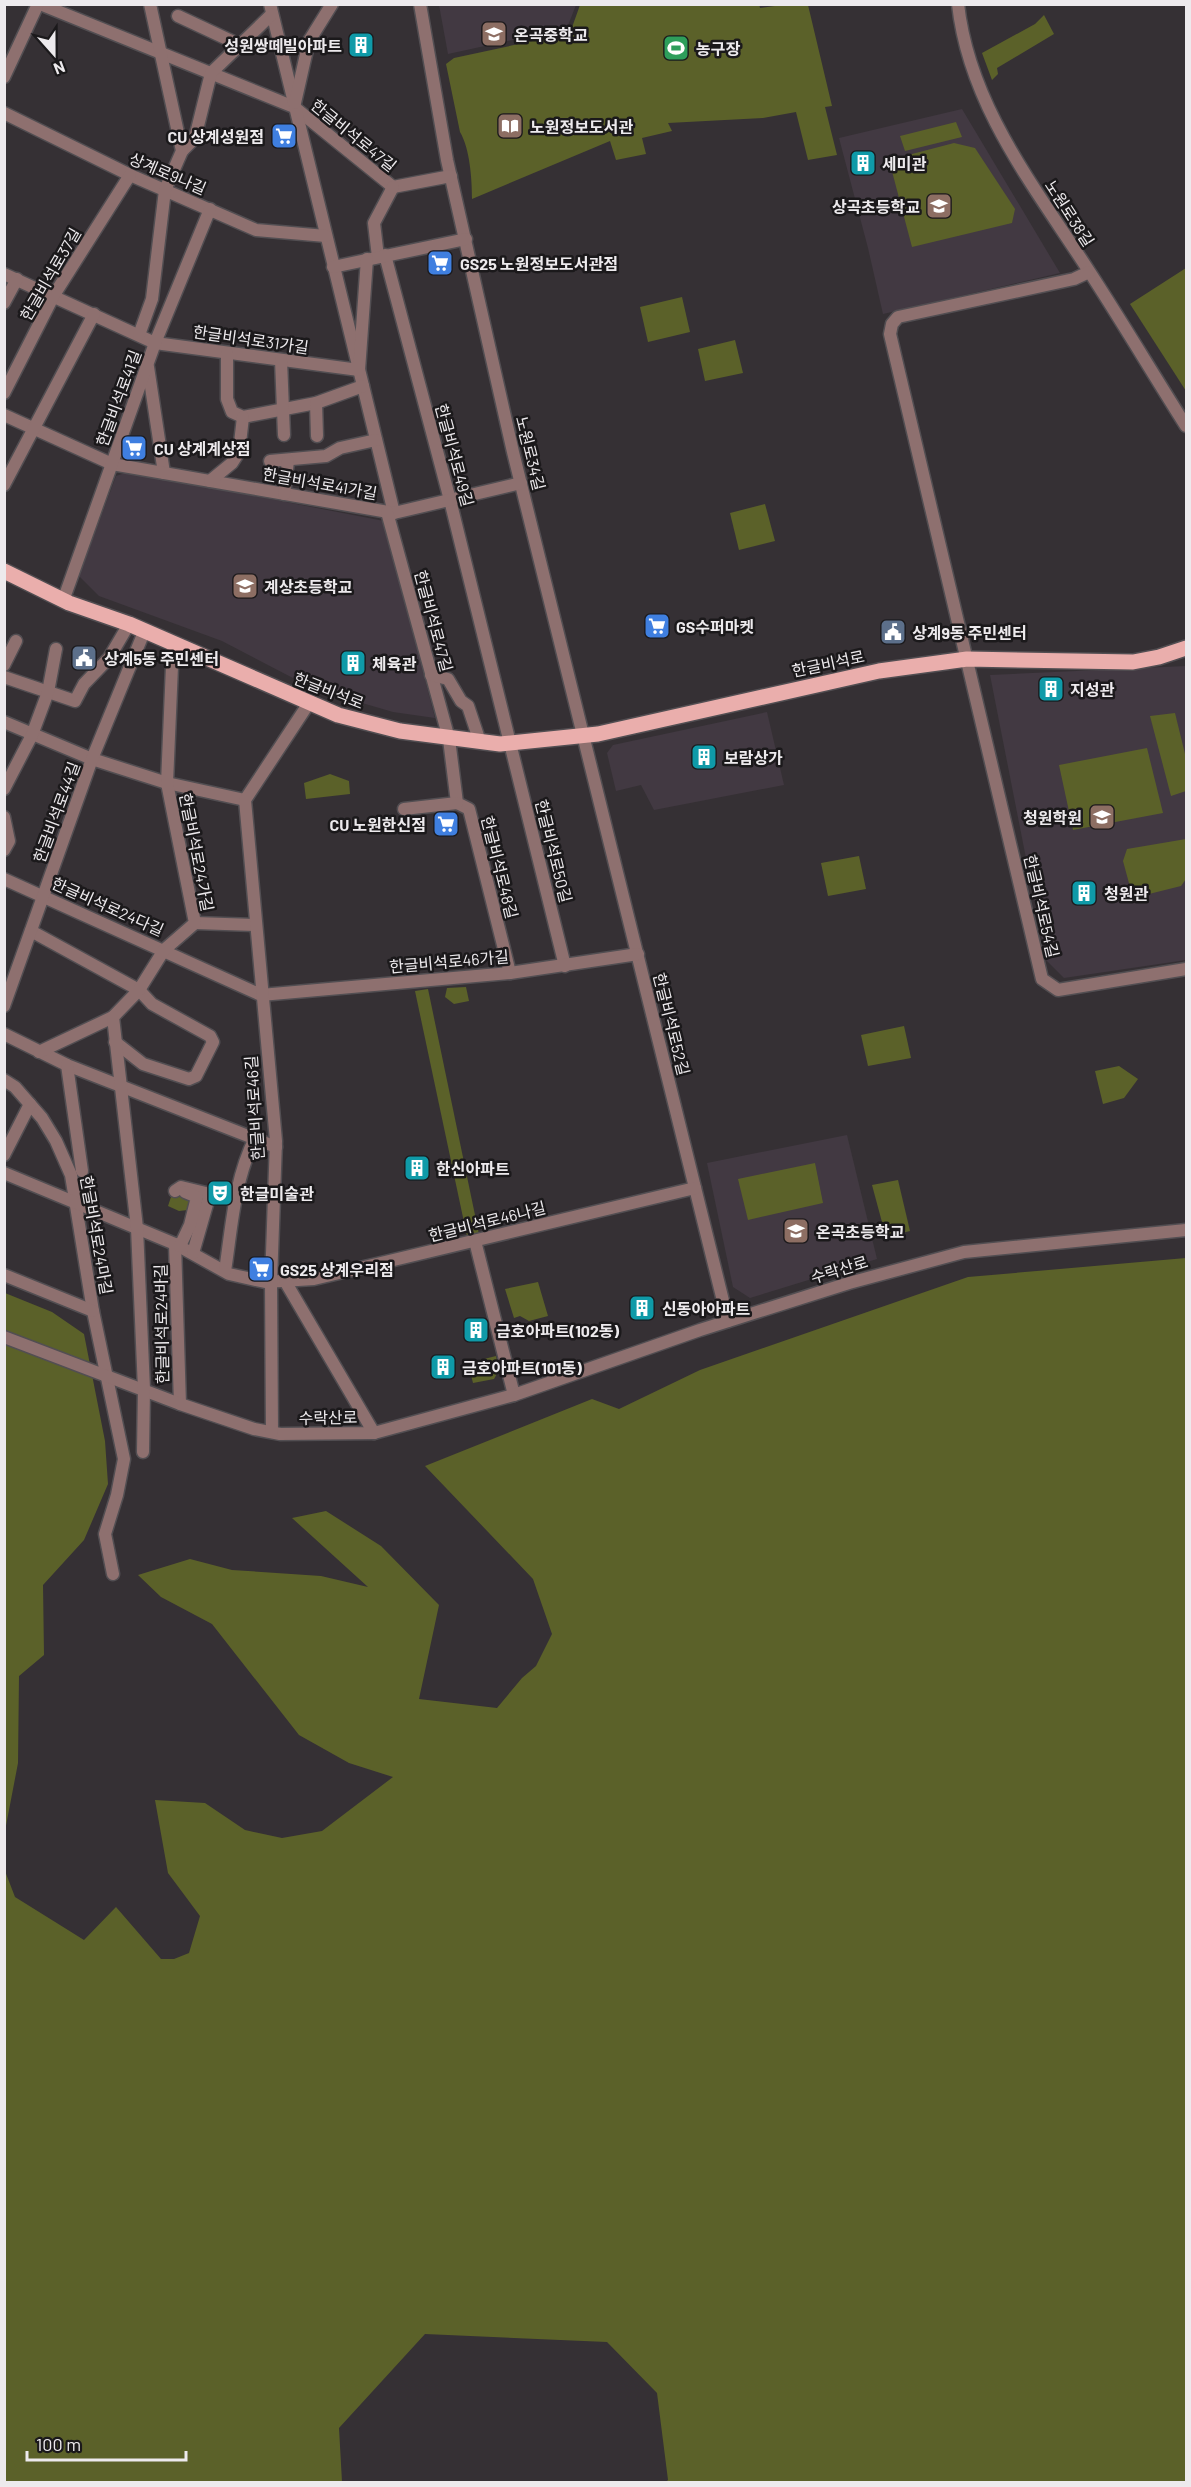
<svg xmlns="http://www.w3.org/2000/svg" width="1191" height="2487" font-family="Barlow,'Noto Sans KR',sans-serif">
<rect width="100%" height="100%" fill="#353034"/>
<g fill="#423942">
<path d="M439,5H576L567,28L448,54Z"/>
<path d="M962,109L1060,273L883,314L868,248L839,138Z"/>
<path d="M125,473L162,478L384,521L435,718L393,712L314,689L222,641L99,596L79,576L116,476Z"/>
<path d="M1186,666V960L1064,978L1046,960L990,675Z"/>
<path d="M767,712L784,785L654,810L641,785L616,791L607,753L613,745Z"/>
<path d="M847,1135L877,1259L750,1298L733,1287L707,1163Z"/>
</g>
<g fill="#5b6129">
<path d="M759,4L760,8L782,5H808L832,106L825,107L837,155L808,160L796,112L763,118L668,123L672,131L642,138L646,154L616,160L610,141L472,199C472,179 470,149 460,132L446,64L454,58L570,33L580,5Z"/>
<path d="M1044,15L1054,34L997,68L998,74L992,80L982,53L1035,24Z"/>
<path d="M956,122L962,137L905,151L900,136Z"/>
<path d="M954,143L975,148L1015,209L1012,223L912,247L889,160Z"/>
<path d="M1186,268V391L1130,304Z"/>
<path d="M682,297L690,332L648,342L640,307Z"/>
<path d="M735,340L743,373L705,381L698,349Z"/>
<path d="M765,504L775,541L739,550L730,513Z"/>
<path d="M1175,713L1186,758V791L1171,796L1150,716Z"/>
<path d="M1147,748L1163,813L1073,830L1059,765Z"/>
<path d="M330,774L349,781L350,794L306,799L304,783Z"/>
<path d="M1186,839V879L1181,886L1133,898L1123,861L1127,849Z"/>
<path d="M859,856L866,889L828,896L821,863Z"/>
<path d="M466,987L469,1001L454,1004L445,997L447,988Z"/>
<path d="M428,989L480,1239L468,1241L415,991Z"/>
<path d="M904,1026L911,1058L868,1066L861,1035Z"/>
<path d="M1119,1066L1138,1079L1124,1098L1103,1104L1095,1071Z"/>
<path d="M815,1163L823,1203L748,1220L738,1179Z"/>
<path d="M898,1180L910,1231L886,1237L872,1185Z"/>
<path d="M172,1194L191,1199L188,1210L179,1211L168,1206Z"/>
<path d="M1186,1258V2482H666L668,2480L657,2393L607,2342L425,2334L339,2428L342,2482H5V1871L15,1897L84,1940L116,1907L161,1959H174L189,1953L200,1916L168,1873L155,1800L205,1803L245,1830L282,1838L322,1831L393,1777L349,1763L299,1735L212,1624L161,1597L138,1575L190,1559L232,1570L321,1576L368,1587L292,1518L326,1511L381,1546L439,1605L419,1699L497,1708L522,1678L536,1666L552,1634L533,1579L425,1466L592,1399L619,1409L700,1370L968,1277Z"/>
<path d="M538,1282L548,1316L529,1321L520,1316L514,1318L505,1289Z"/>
<path d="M5,1293L52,1312L84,1334L105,1441L108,1484L84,1540L43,1585L44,1655L19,1676L18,1763L5,1831Z"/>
<path d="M496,1356L499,1370L494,1379L473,1383L468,1363Z"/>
</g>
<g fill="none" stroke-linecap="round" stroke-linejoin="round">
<g stroke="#524e52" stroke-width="15">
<g id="minor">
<path d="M40,4L294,107L393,187"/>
<path d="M270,4L394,513"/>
<path d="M420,4L447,160L513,452L728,1321"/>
<path d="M958,4C969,105 1034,186 1087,268C1121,320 1153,374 1186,426"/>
<path d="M178,16L240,45"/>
<path d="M4,77L38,4"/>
<path d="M295,103L309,41L332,4"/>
<path d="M4,113L130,175L256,230L326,236"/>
<path d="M182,151L195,138L211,73L272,14"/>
<path d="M393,187L451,176"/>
<path d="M385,255L450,500L565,966"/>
<path d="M378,257L374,223L393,187"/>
<path d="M333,267L466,239"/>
<path d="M1089,272L1074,279L898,317L892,324L890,334L1042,979L1058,990L1186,969"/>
<path d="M4,274L155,343L359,370L367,259"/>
<path d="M4,303L17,279"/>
<path d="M139,335L152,299L165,190L182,151L150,4"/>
<path d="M227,353V399L232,412L243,417L316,403L363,386"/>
<path d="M281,360L284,435"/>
<path d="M148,367L164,473"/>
<path d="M4,393L54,295L130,175"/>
<path d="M316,403L317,436"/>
<path d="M4,415L112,464L394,513L521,483"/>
<path d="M270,461L326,456L340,448L376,440"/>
<path d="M210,481L232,463L239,452L243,417"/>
<path d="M4,485L94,314"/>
<path d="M284,494L288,461"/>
<path d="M387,512L449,739L457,803L469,809L510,973"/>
<path d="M63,601L155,343L210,209"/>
<path d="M4,665L16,641"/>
<path d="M431,675L448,679L461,701L468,706L480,742"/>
<path d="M4,677L75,701L84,684L109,658L129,624"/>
<path d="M4,722L92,759L167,783L245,800"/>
<path d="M4,789L32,735L48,692L56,649"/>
<path d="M404,809L457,803"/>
<path d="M4,817L9,841L4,850"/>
<path d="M4,879L261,995L510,973L638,954"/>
<path d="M195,923L255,925"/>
<path d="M31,931L139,990L152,1004L210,1036L213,1042L196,1076L189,1079L143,1064L115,1042"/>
<path d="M4,1006L92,759L144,632"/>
<path d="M4,1034L67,1065L276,1147"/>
<path d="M39,1052L113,1017"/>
<path d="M67,1065L82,1171"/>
<path d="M4,1080L15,1087L42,1118L56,1141L71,1175L93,1311L124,1459L117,1495L105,1534L113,1574"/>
<path d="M4,1155L30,1104"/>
<path d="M4,1173L175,1244L229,1274L265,1282L314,1279L695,1188"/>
<path d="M175,1191L181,1187L210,1194L193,1253"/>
<path d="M475,1241L514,1395"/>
<path d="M175,1244L180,1404"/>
<path d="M180,1246L190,1225L197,1197L185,1192"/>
<path d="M225,1271C232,1225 234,1181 255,1138"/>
<path d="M4,1275L93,1311"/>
<path d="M285,1281L374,1433"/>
<path d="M4,1337L180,1404L254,1429L280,1434L374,1433L514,1395L700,1330L849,1283L964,1252L1186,1230"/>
<path d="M272,1432L271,1282L276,1141L245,800L309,703"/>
<path d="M143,1452L144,1389L137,1228L113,1017L139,990L164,950L195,923L167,783L173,643"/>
</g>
</g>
<g stroke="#524e52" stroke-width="18">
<path id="major" d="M4,571L69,603L129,624L338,715L400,731L500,744L598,734L879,671L967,659L1133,662L1159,657L1186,648"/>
</g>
<use href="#minor" stroke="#8e706f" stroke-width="12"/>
<use href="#major" stroke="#eaaeac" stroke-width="15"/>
</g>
<defs>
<g id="school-square" transform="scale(1.35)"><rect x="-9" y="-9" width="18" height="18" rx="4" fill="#8d6e63" stroke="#1b191b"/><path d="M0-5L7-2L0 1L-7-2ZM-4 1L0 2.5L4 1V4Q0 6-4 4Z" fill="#fff"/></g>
<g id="building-square" transform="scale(1.35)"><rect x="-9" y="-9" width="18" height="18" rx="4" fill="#0f9aa8" stroke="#1b191b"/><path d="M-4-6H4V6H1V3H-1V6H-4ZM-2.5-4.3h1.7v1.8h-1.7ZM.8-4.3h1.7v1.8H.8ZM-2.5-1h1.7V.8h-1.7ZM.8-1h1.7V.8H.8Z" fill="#fff"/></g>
<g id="stadium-square" transform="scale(1.35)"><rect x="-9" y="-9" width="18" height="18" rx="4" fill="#2e9e5b" stroke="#1b191b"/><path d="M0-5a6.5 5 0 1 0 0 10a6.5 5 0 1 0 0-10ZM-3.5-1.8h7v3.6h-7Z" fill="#fff"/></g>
<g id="library-square" transform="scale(1.35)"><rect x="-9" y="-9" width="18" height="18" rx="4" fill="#8d6e63" stroke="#1b191b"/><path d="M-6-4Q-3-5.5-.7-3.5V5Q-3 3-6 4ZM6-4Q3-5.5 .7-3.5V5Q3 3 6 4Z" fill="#fff"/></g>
<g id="supermarket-square" transform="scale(1.35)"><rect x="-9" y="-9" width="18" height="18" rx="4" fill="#3f7fe0" stroke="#1b191b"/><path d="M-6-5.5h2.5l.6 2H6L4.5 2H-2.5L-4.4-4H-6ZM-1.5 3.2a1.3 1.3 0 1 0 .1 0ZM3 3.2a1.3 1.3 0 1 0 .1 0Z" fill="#fff"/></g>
<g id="civic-square" transform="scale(1.35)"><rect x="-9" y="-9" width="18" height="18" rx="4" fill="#5c6f8a" stroke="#1b191b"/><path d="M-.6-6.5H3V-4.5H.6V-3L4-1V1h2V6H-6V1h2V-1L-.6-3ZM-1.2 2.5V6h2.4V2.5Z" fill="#fff"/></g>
<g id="theatre-square" transform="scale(1.35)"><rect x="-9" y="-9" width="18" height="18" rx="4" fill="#0f9aa8" stroke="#1b191b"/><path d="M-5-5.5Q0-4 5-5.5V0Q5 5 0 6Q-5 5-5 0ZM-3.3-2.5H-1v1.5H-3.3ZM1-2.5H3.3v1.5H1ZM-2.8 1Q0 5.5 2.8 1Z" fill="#fff"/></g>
</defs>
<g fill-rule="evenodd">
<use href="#school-square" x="494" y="34"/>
<use href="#building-square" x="361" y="45"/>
<use href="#stadium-square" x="676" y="48"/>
<use href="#library-square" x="510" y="126"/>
<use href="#supermarket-square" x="284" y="136"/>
<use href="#building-square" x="863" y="163"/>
<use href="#school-square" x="939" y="206"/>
<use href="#supermarket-square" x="440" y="263"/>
<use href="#supermarket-square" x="134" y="448"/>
<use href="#school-square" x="245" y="586"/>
<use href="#supermarket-square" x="657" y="626"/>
<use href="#civic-square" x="893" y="632"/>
<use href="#civic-square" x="84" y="658"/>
<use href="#building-square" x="353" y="663"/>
<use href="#building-square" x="1051" y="689"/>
<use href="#building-square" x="704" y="757"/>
<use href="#school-square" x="1102" y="817"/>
<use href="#supermarket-square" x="446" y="824"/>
<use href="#building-square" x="1084" y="893"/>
<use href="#building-square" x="417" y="1168"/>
<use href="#theatre-square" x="220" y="1193"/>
<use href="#school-square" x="796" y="1231"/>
<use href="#supermarket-square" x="261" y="1269"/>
<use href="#building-square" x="642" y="1308"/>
<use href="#building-square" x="476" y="1330"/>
<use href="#building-square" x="443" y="1367"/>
</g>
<g text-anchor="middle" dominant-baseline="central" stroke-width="5" stroke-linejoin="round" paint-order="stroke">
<g font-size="16" font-weight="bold" fill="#edeaed" stroke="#1b191b" text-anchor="start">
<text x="514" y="34">온곡중학교</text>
<text x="342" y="45" text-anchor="end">성원쌍떼빌아파트</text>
<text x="696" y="48">농구장</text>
<text x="530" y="126">노원정보도서관</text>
<text x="264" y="136" text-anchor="end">CU 상계성원점</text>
<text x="882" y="163">세미관</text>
<text x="920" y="206" text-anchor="end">상곡초등학교</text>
<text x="460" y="263">GS25 노원정보도서관점</text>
<text x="154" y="448">CU 상계계상점</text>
<text x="264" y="586">계상초등학교</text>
<text x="676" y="626">GS수퍼마켓</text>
<text x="912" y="632">상계9동 주민센터</text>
<text x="104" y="658">상계5동 주민센터</text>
<text x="372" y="663">체육관</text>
<text x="1070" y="689">지성관</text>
<text x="724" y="757">보람상가</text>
<text x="1082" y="817" text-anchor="end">청원학원</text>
<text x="426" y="824" text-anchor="end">CU 노원한신점</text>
<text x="1104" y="893">청원관</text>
<text x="436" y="1168">한신아파트</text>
<text x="240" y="1193">한글미술관</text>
<text x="816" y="1231">온곡초등학교</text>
<text x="280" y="1269">GS25 상계우리점</text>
<text x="662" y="1308">신동아아파트</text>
<text x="496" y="1330">금호아파트(102동)</text>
<text x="462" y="1367">금호아파트(101동)</text>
</g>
<g font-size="16" fill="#edeaed" stroke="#1b191b">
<text transform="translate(354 135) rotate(39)">한글비석로47길</text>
<text transform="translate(168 173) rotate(23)">상계로9나길</text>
<text transform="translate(1070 213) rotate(57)">노원로38길</text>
<text transform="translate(50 274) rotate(-60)">한글비석로37길</text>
<text transform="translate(251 339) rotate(8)">한글비석로31가길</text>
<text transform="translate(118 398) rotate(-70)">한글비석로41길</text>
<text transform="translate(531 453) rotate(76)">노원로34길</text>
<text transform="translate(455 455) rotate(75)">한글비석로49길</text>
<text transform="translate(320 483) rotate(10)">한글비석로41가길</text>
<text transform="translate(434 621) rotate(75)">한글비석로47길</text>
<text transform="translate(828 663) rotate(-12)">한글비석로</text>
<text transform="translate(329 690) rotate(21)">한글비석로</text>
<text transform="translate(56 812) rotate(-70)">한글비석로44길</text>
<text transform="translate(554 851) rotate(76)">한글비석로50길</text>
<text transform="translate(197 852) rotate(79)">한글비석로24가길</text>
<text transform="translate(500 867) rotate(76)">한글비석로48길</text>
<text transform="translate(108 906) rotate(24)">한글비석로24다길</text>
<text transform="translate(1042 906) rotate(77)">한글비석로54길</text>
<text transform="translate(449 961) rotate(-5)">한글비석로46가길</text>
<text transform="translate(672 1024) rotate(76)">한글비석로52길</text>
<text transform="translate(254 1108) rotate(-94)">한글비석로46길</text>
<text transform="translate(487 1221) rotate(-14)">한글비석로46나길</text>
<text transform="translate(97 1235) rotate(80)">한글비석로24마길</text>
<text transform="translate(839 1269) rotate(-17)">수락산로</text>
<text transform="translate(161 1324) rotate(-91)">한글비석로24바길</text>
<text transform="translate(328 1417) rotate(-1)">수락산로</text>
</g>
</g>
<rect width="1191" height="2487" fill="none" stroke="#edeaed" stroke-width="12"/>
<g transform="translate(54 54) rotate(159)" stroke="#1b191b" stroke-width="4.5" paint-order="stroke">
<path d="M0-4.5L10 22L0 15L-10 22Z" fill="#edeaed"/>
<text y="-9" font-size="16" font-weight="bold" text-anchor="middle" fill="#edeaed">N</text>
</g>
<path d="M27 2451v9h159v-9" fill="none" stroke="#edeaed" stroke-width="3"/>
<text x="36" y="2451" font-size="18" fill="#edeaed" stroke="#1b191b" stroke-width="4.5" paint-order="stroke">100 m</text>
</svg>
